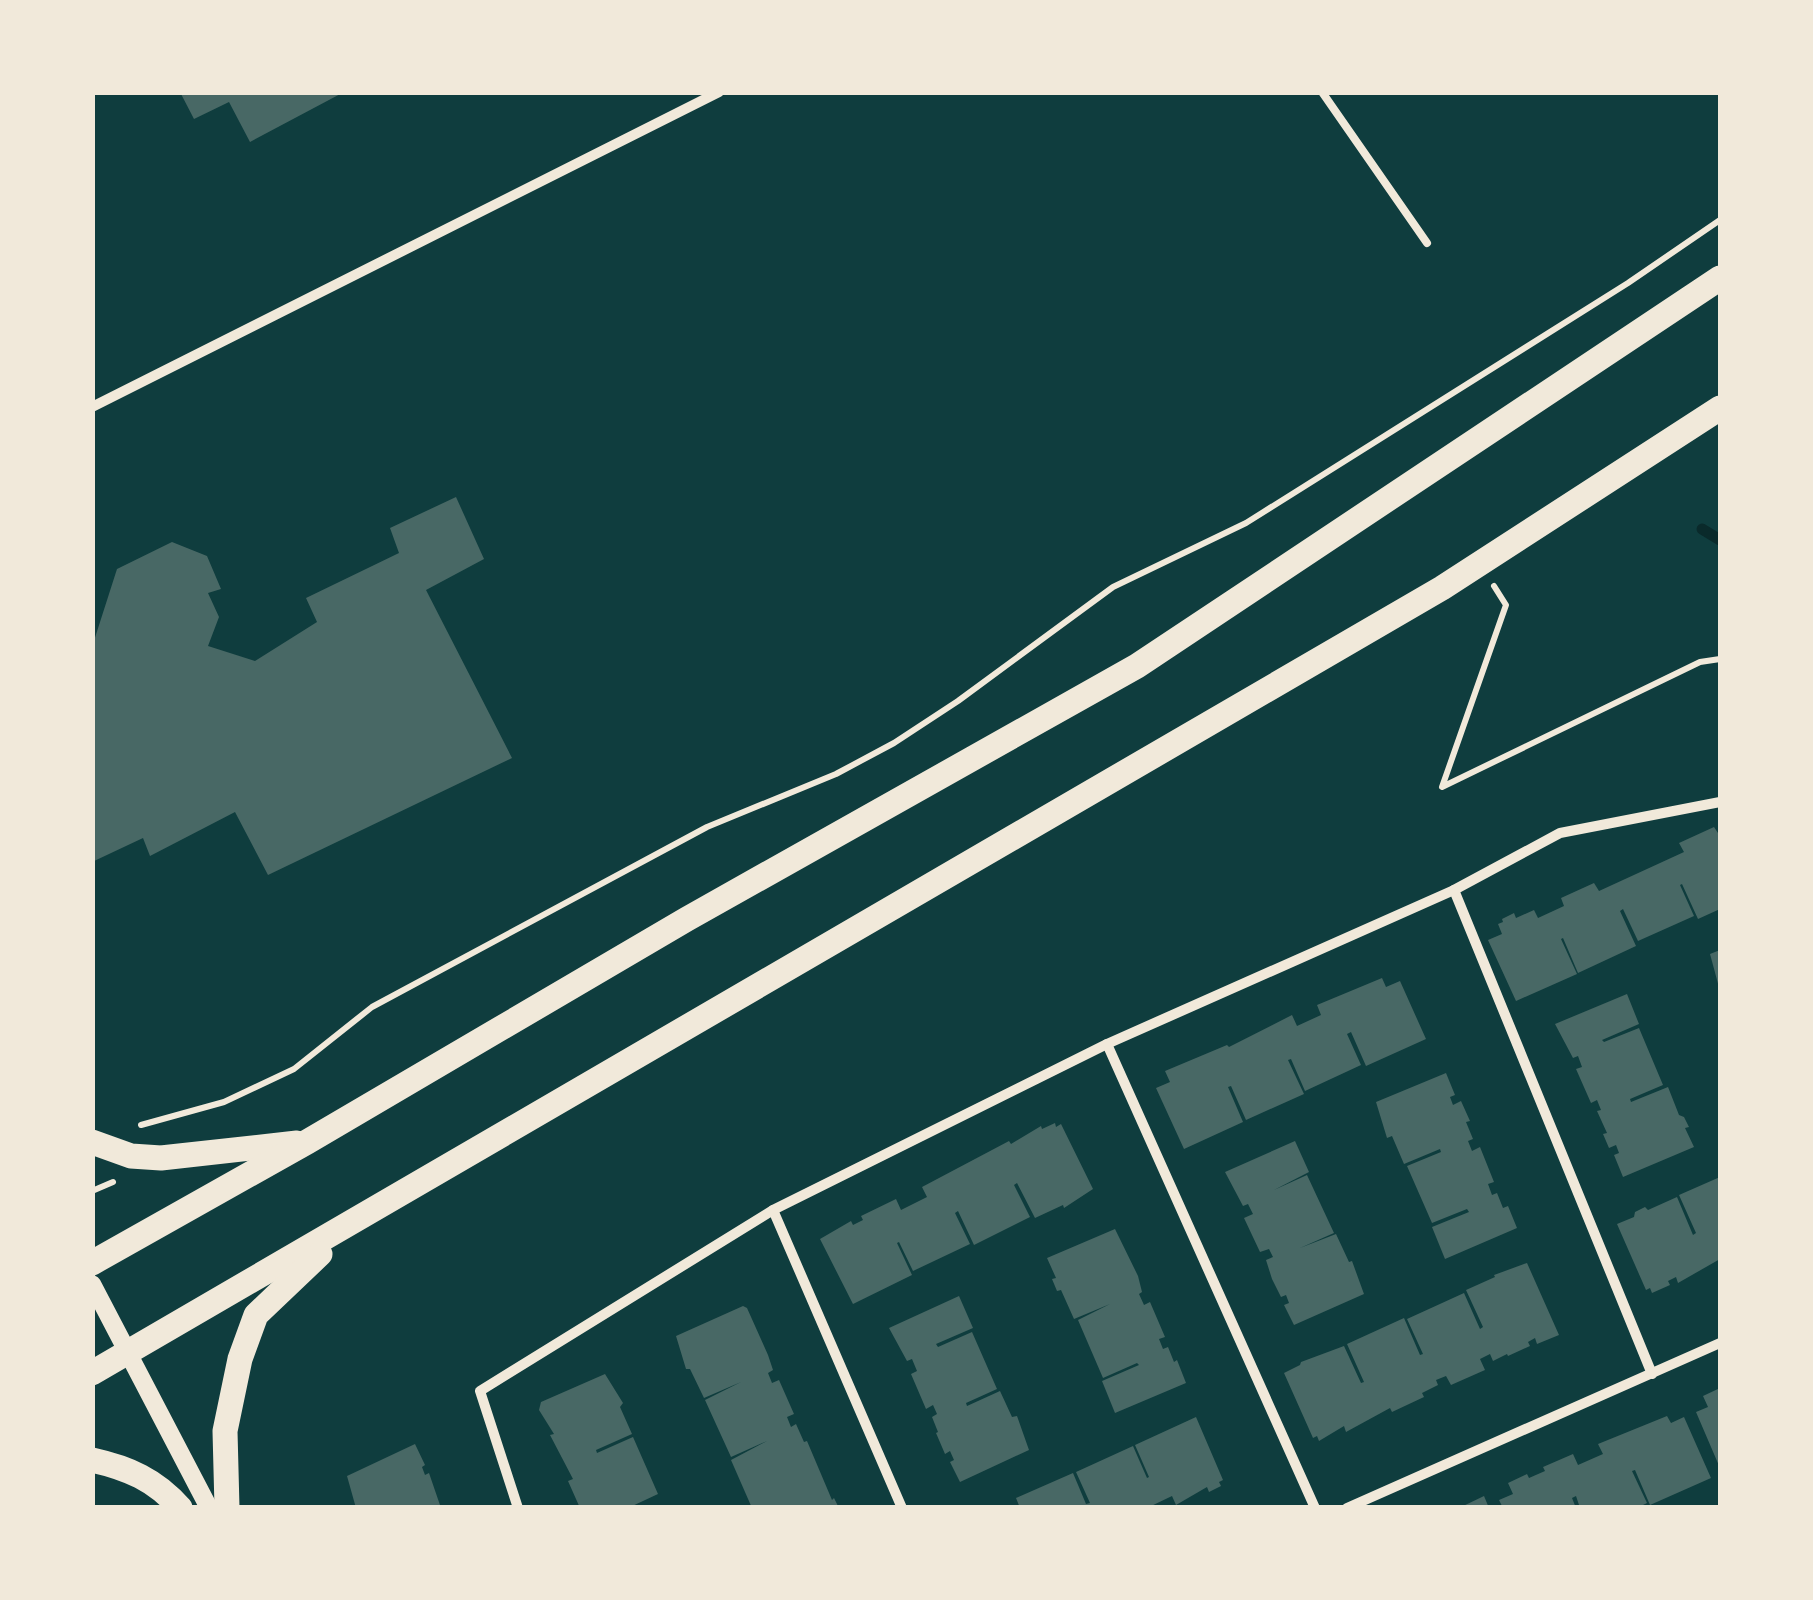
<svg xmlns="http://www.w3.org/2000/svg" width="1813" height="1600" font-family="Manrope,sans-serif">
<rect width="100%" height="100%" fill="#0f3d3e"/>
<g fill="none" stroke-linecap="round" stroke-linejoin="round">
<path stroke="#0a2a2b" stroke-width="11" d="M1702,529L1720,540"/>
</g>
<g fill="#486865">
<path d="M180,92H344L250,142L229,102L194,119Z"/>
<path d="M456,497L484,559L426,590L512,758L268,875L235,812L150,856L143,838L92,862V647L117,569L172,542L207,556L221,589L208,593L219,617L208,646L255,661L317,622L306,598L399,553L390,528Z"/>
<path d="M1714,827L1720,836V909L1698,919L1682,884L1680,885L1694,916L1638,941L1623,909L1620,911L1636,946L1578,973L1563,938L1561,939L1577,974L1516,1001L1488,940L1502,934L1498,924L1503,922L1502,919L1514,913L1516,918L1534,910L1538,918L1564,906L1561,898L1594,883L1599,891L1684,852L1679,843Z"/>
<path d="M1720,950V991L1710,954Z"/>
<path d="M1382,978L1386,987L1400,981L1426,1039L1366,1066L1351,1032L1347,1034L1361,1065L1305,1091L1291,1059L1288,1060L1304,1094L1246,1120L1231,1086L1228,1087L1243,1122L1184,1149L1156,1088L1170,1082L1165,1071L1227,1045L1229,1047L1292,1015L1297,1026L1321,1015L1317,1005Z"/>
<path d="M1627,994L1639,1024L1602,1040L1604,1042L1639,1028L1663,1085L1630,1099L1631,1102L1668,1087L1679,1115L1684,1117L1689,1127L1685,1128L1694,1147L1623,1177L1614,1155L1619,1153L1616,1145L1609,1148L1603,1134L1607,1133L1597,1111L1601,1110L1597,1100L1591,1103L1576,1069L1582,1067L1578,1056L1573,1058L1555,1024Z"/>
<path d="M1446,1073L1455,1095L1450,1097L1453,1105L1461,1101L1470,1121L1466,1122L1473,1139L1468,1141L1472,1151L1480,1147L1494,1182L1488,1184L1492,1195L1497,1193L1503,1208L1508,1206L1517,1228L1445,1259L1432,1227L1469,1212L1467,1209L1432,1223L1407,1166L1441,1152L1440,1149L1404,1164L1392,1136L1387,1138L1376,1102Z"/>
<path d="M1055,1123L1056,1127L1061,1124L1093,1189L1064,1208L1063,1205L1035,1218L1017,1183L1014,1185L1030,1217L974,1245L958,1211L955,1213L970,1244L913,1271L899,1242L897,1243L912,1275L853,1304L820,1239L851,1221L853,1225L863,1220L861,1216L896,1199L901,1210L927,1197L922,1187L1009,1141L1011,1144L1041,1126L1042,1129Z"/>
<path d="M1295,1141L1309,1172L1274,1190L1307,1175L1334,1233L1300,1248L1336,1234L1349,1262L1352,1261L1364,1294L1294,1325L1284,1305L1289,1303L1286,1295L1281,1297L1272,1279L1266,1260L1273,1257L1269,1249L1260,1252L1244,1218L1253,1214L1248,1204L1243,1206L1225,1172Z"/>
<path d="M1720,1177V1259L1678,1283L1676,1277L1668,1281L1670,1285L1652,1293L1650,1288L1646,1290L1617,1224L1634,1217L1635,1212L1645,1207L1648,1210L1677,1197L1693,1235L1696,1233L1679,1195Z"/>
<path d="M1115,1229L1138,1276L1142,1292L1139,1294L1144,1305L1150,1302L1165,1337L1159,1339L1163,1349L1168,1347L1174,1362L1177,1360L1186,1383L1115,1413L1102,1381L1139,1365L1137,1363L1103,1378L1078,1320L1110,1304L1074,1319L1061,1290L1057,1291L1052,1279L1056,1278L1047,1258Z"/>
<path d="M1527,1263L1559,1335L1537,1344L1535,1338L1528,1342L1530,1346L1508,1356L1507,1354L1493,1361L1490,1354L1480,1359L1485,1370L1451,1385L1446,1376L1436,1380L1438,1385L1422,1393L1424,1397L1392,1412L1390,1408L1346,1432L1344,1426L1319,1441L1317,1436L1313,1438L1284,1373L1300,1365L1301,1362L1344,1346L1361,1383L1364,1382L1347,1344L1404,1318L1420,1355L1423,1354L1407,1319L1464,1293L1480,1329L1483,1327L1466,1290L1495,1277L1494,1275Z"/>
<path d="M959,1296L973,1328L936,1344L938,1347L972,1332L997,1389L966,1403L967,1406L1000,1391L1012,1417L1017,1416L1029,1450L960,1482L950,1462L954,1460L950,1451L945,1454L936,1433L938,1432L932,1417L937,1414L933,1405L926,1409L911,1374L917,1371L912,1359L907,1361L889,1328Z"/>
<path d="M743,1306L747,1308L768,1355L773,1370L768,1373L772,1383L779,1380L794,1414L787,1417L791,1427L796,1424L804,1442L807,1441L832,1500L834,1498L839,1508H752L731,1460L767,1441L731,1457L705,1400L741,1382L704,1398L690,1369H686L676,1336Z"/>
<path d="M605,1374L623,1403L620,1407L632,1434L596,1450L597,1453L633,1437L658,1494L628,1508H580L568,1481L573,1479L550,1435L554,1434L539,1410L541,1402Z"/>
<path d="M1720,1388V1468L1696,1412L1708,1407L1703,1396Z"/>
<path d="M1667,1416L1671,1423L1684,1417L1711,1478L1650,1505L1635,1470L1632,1471L1647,1503L1637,1508H1580L1576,1496L1572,1498L1576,1508H1503L1499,1500L1513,1494L1508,1483L1527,1474L1529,1478L1545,1471L1543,1467L1573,1454L1578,1465L1603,1454L1598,1444Z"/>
<path d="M1196,1417L1223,1480L1219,1482L1221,1486L1209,1492L1207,1487L1176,1505L1172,1496L1147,1508H1020L1016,1498L1073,1473L1086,1504L1090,1503L1076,1472L1133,1446L1147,1478L1149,1477L1135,1445Z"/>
<path d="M415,1444L425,1465L422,1467L425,1475L429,1473L441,1508H356L347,1476Z"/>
<path d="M1484,1496L1489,1508H1459Z"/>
</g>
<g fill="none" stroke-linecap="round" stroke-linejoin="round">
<g stroke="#f1e9da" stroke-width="6">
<path d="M1494,586L1506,605L1442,787L1700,662L1720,659"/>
<path d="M141,1125L224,1102L294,1069L372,1007L707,827L836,774L894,743L958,701L1113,587L1246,523L1628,283L1720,220"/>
<path d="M92,1191L113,1182"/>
</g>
<path stroke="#f1e9da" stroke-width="8" d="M1322,92L1427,243"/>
<g stroke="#f1e9da" stroke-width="10">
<path d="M92,407L719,92"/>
<path d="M1454,890L1652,1374"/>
<path d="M1107,1044L1315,1508"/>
<path d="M773,1210L902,1508"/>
<path d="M518,1508L480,1391L773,1210L1107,1044L1454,890L1560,833L1720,802"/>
<path d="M1347,1508L1720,1343"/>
</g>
<path stroke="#f1e9da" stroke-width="18" d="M92,1284L209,1508"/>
<g stroke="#f1e9da" stroke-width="25">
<path d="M92,1142L131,1156L161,1158L297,1143"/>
<path d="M92,1263L307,1142L687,919L1137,666L1720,278"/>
<path d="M92,1373L1442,588L1720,408"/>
<path d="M92,1460C128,1468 156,1480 180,1508"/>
<path d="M227,1508L225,1431L240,1359L256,1315L320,1254"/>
</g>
</g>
<rect width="1813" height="1600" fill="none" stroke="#f1e9da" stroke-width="190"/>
</svg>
